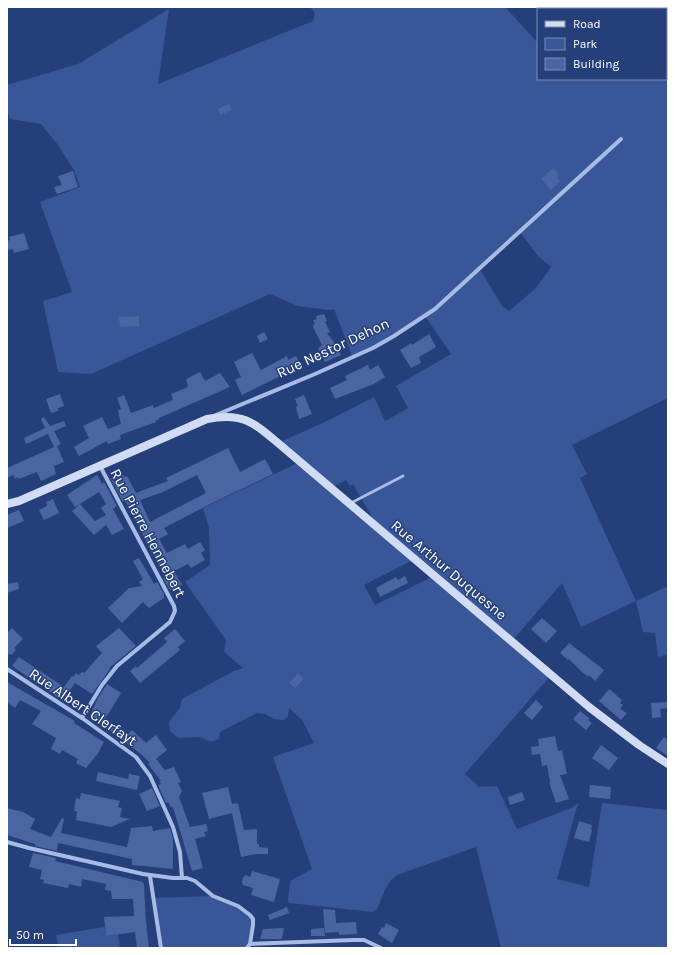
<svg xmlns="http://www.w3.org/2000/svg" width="675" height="955" font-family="Karla,sans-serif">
<rect width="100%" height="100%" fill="#253f7a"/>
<g fill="#395698" fill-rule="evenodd">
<path d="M310,7H505L538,43V79H666V9H603L605,7H668V201L666,202L668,205V398L572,445L587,474L580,478L636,601L668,586V654L658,657L655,633L643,632L636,601L581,627L562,583L512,641L551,675L465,774L479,787L497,786L517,829L571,808L579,803L576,810L557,879L589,887L602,803L668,810V948H501L476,847L397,875C381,886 382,908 373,912L290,903L288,902L290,881L312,869L273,757L314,743L302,720L289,708L288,716L284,720L274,719L265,714L257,713L220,732L219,739C208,745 207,738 198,737C191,737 184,738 178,738L170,731L169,722L180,708L182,699L234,671L243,668L224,652L226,640L185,582L210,565L209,528L203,508L300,462L278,443L325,422L374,397L385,421L408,408L396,386L451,354L425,316L412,325L353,358L334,309L329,310L298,306L270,294L91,374L58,372L43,301L72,292L40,202L80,187L74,170L58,145L41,124L10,119L7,109V85L78,64L169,9L158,84L313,21L315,13ZM519,231L539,257L551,267L536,288L509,311L503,307L479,268ZM346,480L350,486L353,484L373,519L331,488ZM415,559L434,576L375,605L364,585Z"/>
<path d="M213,896L238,906L253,919L247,948H161L153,898Z"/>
<path d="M105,927L106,936L118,934L120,948H59L56,935Z"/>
</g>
<g fill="#4a65a1" fill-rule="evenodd">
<path d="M229,104L232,110L220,115L218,109Z"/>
<path d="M553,168L558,173L557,174L559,176L557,178L560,181L551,190L541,179Z"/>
<path d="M73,171L78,187L57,194L54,187L62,185L58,176Z"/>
<path d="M24,233L29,249L14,253L13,249L7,250V241L10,240L9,237Z"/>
<path d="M324,314L327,321L325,322L330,332L327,333L336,345L341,355L325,362L318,348L322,345L313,327L314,326L313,325L315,324L313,320L317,319L316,316Z"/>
<path d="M139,316V326L120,327L119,317Z"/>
<path d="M264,332L268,339L260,343L257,336Z"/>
<path d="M429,334L436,347L419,357L421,363L411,368L400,350L411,343L412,345Z"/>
<path d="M252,353L261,370L287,356L288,360L296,356L301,366L242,395L235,380L241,377L234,362Z"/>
<path d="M368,365L370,370L378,365L385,377L374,384L335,399L330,388L347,380L345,376Z"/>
<path d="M200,372L205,381L220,373L230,387L159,418V419L155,421L156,422L120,435L121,439L108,444L107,441L79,456L74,447L89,438L83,426L102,417L108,429L121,424L118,410L121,409L117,398L124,395L131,413L153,405L154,408L173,400L171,394L188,387L186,379Z"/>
<path d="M60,394L64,406L58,408V411L51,413L46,399Z"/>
<path d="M304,395L312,414L299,419L296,407L298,406L295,399Z"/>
<path d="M44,417L50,426L64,421L66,426L54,431L61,444L57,446L64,462L54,466L56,474L41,481L37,472L19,479L18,477L15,479L13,475L7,478V468L54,447L48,434L26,444L24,438L45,428L41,419Z"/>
<path d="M228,448L240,472L265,459L273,474L212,503L164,528L168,534L159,539L167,553L185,544L188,549L200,542L205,550L201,553L205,560L191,568L188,564L174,571L182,585L170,590L163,578L165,577L156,560L125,500L123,502L111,479L122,473L124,477L127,476L136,493L168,481L166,478ZM197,475L206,493L150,522L140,500L163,492Z"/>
<path d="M97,475L102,484L104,482L117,506L113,509L124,529L112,535L106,525L94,535L72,511L80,504L75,507L67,495ZM99,492L106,504L101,508L106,515L95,521L80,504Z"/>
<path d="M53,499L59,513L44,520L39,510L47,506L46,502Z"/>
<path d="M19,510L24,521L7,528V515Z"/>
<path d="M139,558L154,584L157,582L164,594V598L149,608L143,602L122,623L108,608L129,588L142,586L139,582L143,579L133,561Z"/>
<path d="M405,576L408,583L380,597L376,588L396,577L398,580Z"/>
<path d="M18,582L19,589L7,593V584Z"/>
<path d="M542,618L557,631L546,643L531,629Z"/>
<path d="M12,628L23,639L14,648L16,650L11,655L9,654L7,655V633Z"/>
<path d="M119,628L136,646L109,668L110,669L92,694L75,683L62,701L39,683L38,684L12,666L19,657L64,687L72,676L73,677L76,673L79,675L82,672L84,673L102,653L96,646Z"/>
<path d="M175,629L185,641L178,647L180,650L140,683L130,671L136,666L137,668L167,642L164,638Z"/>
<path d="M569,643L604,670L595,681L589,675L588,677L582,672L569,659L568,660L560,653Z"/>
<path d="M298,673L304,679L295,688L289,683Z"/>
<path d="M7,682L75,721L74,723L104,742L99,751H100L86,768L76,763L78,759L62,750L60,754L51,749L56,738L32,724L41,711L20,700L15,708L7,702Z"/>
<path d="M107,684L121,693L102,724L90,716L98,698Z"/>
<path d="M609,689L622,700L620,703L623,705L620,709L627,713L621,720L599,701Z"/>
<path d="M536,700L543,707L532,720L524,713Z"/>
<path d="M668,702V708L660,709L661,717L652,718L651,703Z"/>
<path d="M580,711L589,718L588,720L592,723L586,730L573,719Z"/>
<path d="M107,720L127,735L132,730L146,743L156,735L167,750L156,759L165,770L174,767L181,782L178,783L182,791L179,797L190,827L206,824L208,831L204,832L206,836L195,839L203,868L192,871L173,807H171L168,802L166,803L158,785L161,784L159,781H161L148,764L150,763L142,755L103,725Z"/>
<path d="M555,736L558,751L562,750L567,774L560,775L569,799L556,803L549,782H550L547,765L542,766L540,754L532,755L531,747L539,746L538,739Z"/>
<path d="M664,737L668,740V756L656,748Z"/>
<path d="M601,745L618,758L609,770L592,758Z"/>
<path d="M98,772L128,779L129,774L140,776L137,790L96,781Z"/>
<path d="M590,785L611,787L610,799L589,797Z"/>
<path d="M228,787L232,804L238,803L244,830L257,829V844H259V847L268,848V854H256L241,857L232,813L209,819L202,793Z"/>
<path d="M152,788L160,806L147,811L139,794Z"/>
<path d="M522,792L525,800L510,805L508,797Z"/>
<path d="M81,793L120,801L118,807L122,808L120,817L130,819L111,827L76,820L77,811H74L76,798L80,799Z"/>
<path d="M7,808L23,812L35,819L30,829L51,837L62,818L64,819L61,833L127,847L131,828L152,826L153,831L170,828L173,839V869L132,865V859L58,843L57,851L35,846V844L7,835Z"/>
<path d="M579,821L592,825L591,830H592L589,842L574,838Z"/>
<path d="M33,853L56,858L55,861L143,882L144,884L146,922L149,948H137L135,932L106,936L104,917L134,916L133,899H112L111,891L105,890L106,884L82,879L81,887L69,884L68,888L43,883L44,880L40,879L42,870L29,867Z"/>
<path d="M252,871L280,879L274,902L251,895L253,888L243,885L242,882L243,877L246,875L250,877Z"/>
<path d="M287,907L289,913L270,920L268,915Z"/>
<path d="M323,909L335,910L336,923L356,922L357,934L339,935V932L325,933Z"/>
<path d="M386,923L399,930L392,943L378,934L382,927L384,928Z"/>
<path d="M284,928L282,939H260L263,929Z"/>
<path d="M324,928L325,936H311V929Z"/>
</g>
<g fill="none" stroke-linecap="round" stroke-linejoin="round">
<path stroke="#a8bbe4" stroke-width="3" d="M351,503L403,476"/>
<g stroke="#a8bbe4" stroke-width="4">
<path d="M216,415L315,374L373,348L394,336L435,309L621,139"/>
<path d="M7,669L82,718L136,757L150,776L173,827L180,852L182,878"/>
<path d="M82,718L102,685L117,666L170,622L175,611L174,606L100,466"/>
<path d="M7,842L29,848L143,874L173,878H187L195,881L213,896L238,906L250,915L253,919V925L250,944L247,948"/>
<path d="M150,876L161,948"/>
<path d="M250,944L354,940H364L381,948"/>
</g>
<path stroke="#d1dcf4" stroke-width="8" d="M7,504L19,501L207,419C242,412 253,422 278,443L589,707L639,745L668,764"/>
</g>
<g text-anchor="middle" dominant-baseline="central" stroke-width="3" stroke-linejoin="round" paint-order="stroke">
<g font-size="15" fill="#fff" stroke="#253f7a">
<text transform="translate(333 348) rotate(-25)">Rue Nestor Dehon</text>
<text transform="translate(148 533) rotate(62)">Rue Pierre Hennebert</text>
<text transform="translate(449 570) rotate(40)">Rue Arthur Duquesne</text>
<text transform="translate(83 707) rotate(34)">Rue Albert Clerfayt</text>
</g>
</g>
<rect width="675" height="955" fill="none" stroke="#ffffff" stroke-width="16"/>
<rect x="537" y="8" width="130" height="72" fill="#253f7a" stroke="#7c8caf"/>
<rect x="545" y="21" width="20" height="6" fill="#d1dcf4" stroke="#7c8caf"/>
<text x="573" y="28" font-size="12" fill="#ffffff">Road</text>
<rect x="545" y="38" width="20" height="12" fill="#395698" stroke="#7c8caf"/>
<text x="573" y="48" font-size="12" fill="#ffffff">Park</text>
<rect x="545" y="58" width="20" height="12" fill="#4a65a1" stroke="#7c8caf"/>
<text x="573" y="68" font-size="12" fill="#ffffff">Building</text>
<path d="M10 939v6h66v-6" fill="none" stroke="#ffffff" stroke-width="2"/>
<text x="16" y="939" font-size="12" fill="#ffffff" stroke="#253f7a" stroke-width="3" paint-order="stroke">50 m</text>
</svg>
